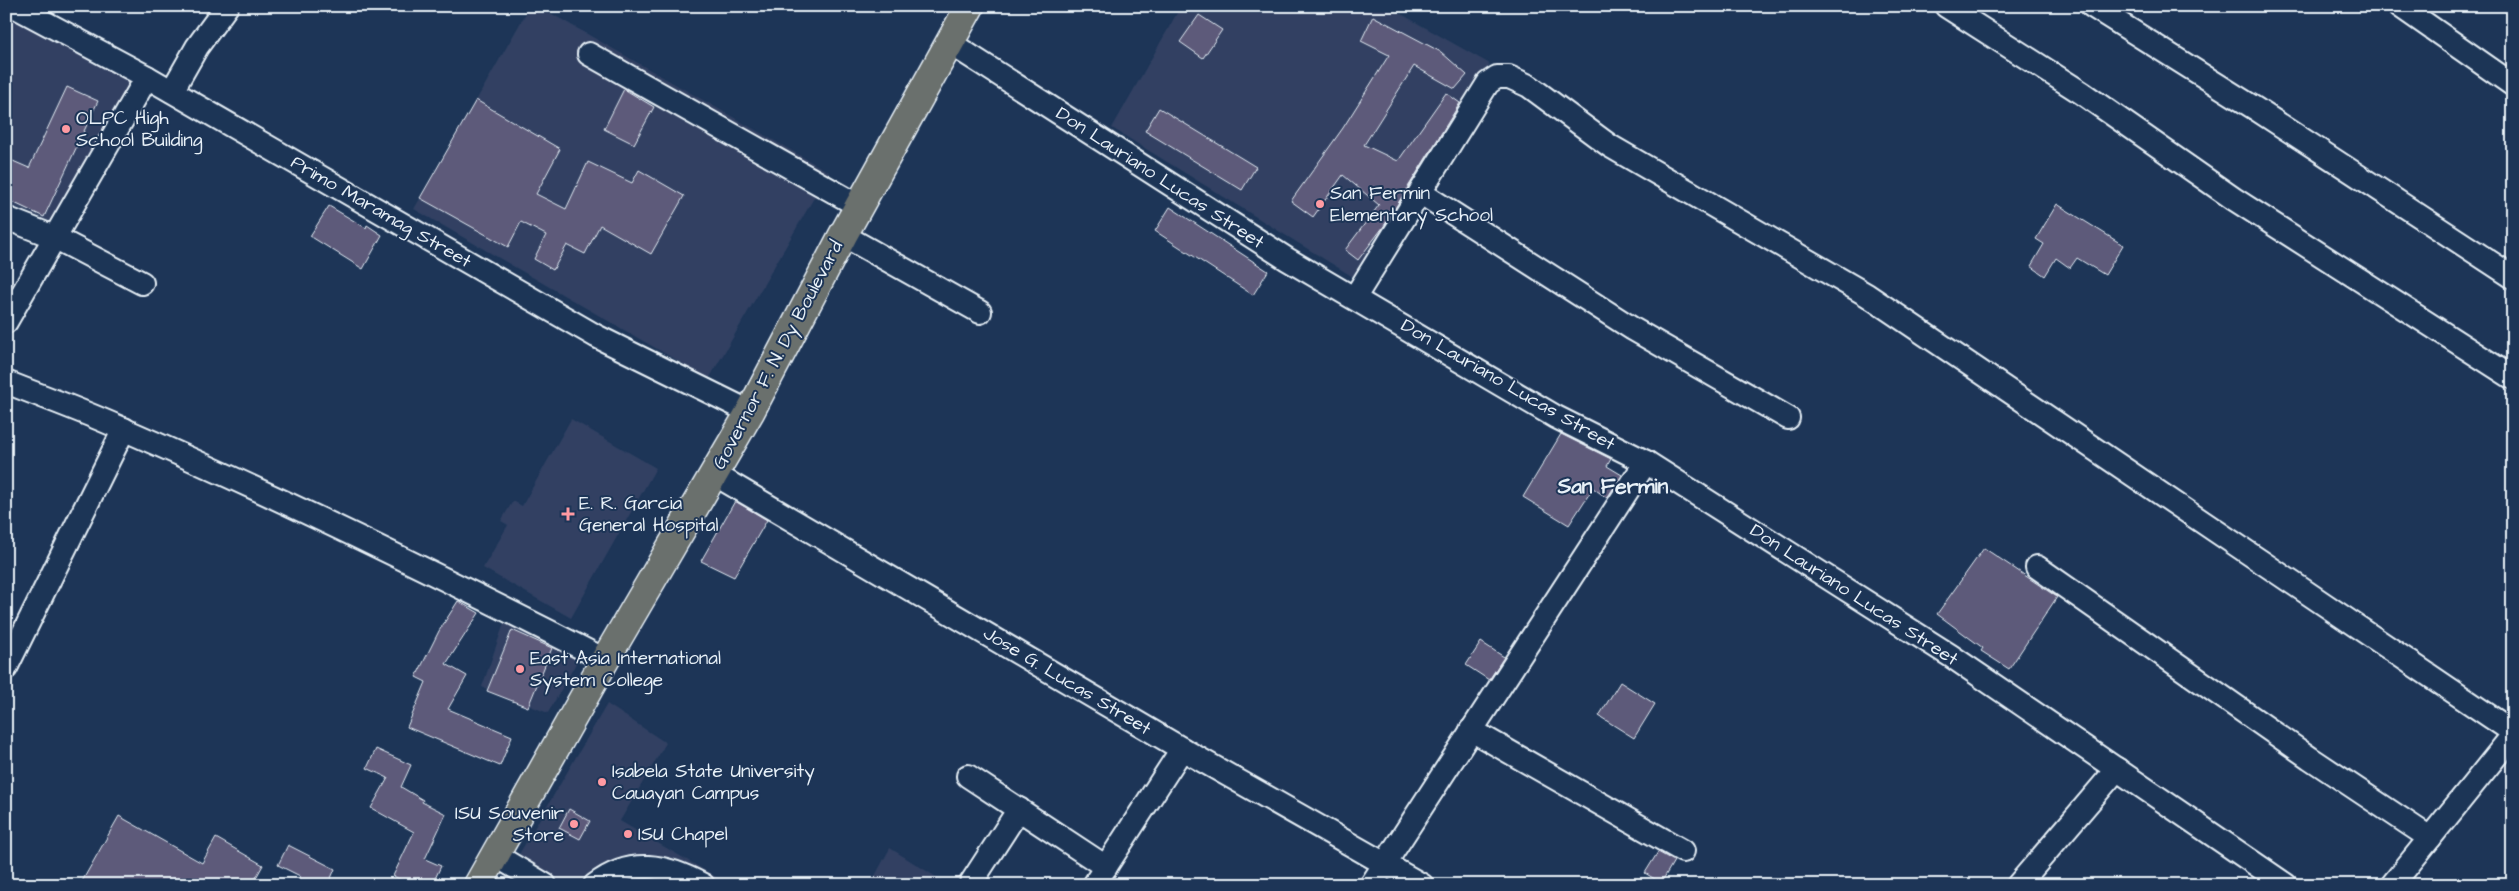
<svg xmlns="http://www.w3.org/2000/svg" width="2519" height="891" font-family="'Architects Daughter',sans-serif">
<rect width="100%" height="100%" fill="#1d3557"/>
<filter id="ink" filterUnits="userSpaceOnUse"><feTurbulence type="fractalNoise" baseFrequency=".02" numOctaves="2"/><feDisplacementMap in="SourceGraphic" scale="10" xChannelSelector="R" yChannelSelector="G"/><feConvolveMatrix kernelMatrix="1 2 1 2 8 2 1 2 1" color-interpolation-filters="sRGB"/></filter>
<g filter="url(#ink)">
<g fill="#304062">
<path d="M530,6H538L829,172L709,379L414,209Z"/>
<path d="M1181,6H1387L1490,64L1358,280L1112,128Z"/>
<path d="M6,13L135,83L56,224L6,203Z"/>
<path d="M571,419L656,468L571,618L483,568L508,525L501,521L513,501L522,506Z"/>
<path d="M505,620L579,658L548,713L482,687Z"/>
<path d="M607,704L666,743L620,821L730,885H501Z"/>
<path d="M890,848L949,885H870Z"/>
</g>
<g fill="#5d5a7a" stroke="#e8f1f8">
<path d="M1199,15L1222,30L1203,58L1180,42Z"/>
<path d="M1373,16L1441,52L1467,75L1455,89L1414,66L1364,145L1398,161L1446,93L1460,103L1384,226L1358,260L1345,250L1379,205L1343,175L1313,217L1291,201L1343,128L1389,55L1361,41Z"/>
<path d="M67,87L98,101L44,217L6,199V158L29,168Z"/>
<path d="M624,89L654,107L634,144L604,129Z"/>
<path d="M476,100L560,149L536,194L566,209L588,162L632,183L639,170L684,196L651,254L600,225L585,254L567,245L553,270L534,259L546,235L521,222L508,247L420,198Z"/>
<path d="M1159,108L1256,167L1242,190L1145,131Z"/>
<path d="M2057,204L2123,245L2105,275L2077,258L2070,268L2056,258L2045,276L2031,266L2044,244L2036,239Z"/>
<path d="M329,206L366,228L367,225L382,235L363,269L310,236Z"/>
<path d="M1170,207L1268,271L1253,295L1155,231Z"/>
<path d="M1561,434L1611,459L1607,466L1622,475L1607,498L1593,488L1569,525L1523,497Z"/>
<path d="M735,501L767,520L734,577L701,561Z"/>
<path d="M1984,548L2057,597L2009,669L1981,651L1983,648L1937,614Z"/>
<path d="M458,601L479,613L446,664L467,676L448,709L512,736L500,766L407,727L426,682L416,677L439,631Z"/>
<path d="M512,630L552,648L528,707L487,691Z"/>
<path d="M1481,642L1504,657L1489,680L1466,665Z"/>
<path d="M1620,682L1655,704L1634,738L1599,716Z"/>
<path d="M376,749L411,765L401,787L423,800L422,802L446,814L425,859L441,866L432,885H412L393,876L414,832L371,808L388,778L367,768Z"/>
<path d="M569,809L590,821L580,839L559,828Z"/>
<path d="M119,816L202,863L216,838L263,865L252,885H80Z"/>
<path d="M288,845L335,869L328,885H296L300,876L278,865Z"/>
<path d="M1658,852L1674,861L1661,883L1645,873Z"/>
</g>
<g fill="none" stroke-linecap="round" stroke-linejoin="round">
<g stroke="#e8f1f8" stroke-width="26">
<g id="minor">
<path d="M14,6L147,77L596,336L750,412"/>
<path d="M1946,6L2082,93L2234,199L2513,378"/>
<path d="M2092,6L2256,109L2513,277"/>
<path d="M2400,6L2513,85"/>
<path d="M950,43L1287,259L1556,417L1646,462L1951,656L2286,885"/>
<path d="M589,54L859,206"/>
<path d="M172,91L197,47L227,6"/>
<path d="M1421,193L1633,329L1788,418"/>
<path d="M6,218L54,237L142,283"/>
<path d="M843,235L980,312"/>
<path d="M1355,297L1488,83L1497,77H1509L1529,86L1610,146L1867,295L2513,732"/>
<path d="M6,322L147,77"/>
<path d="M6,382C46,398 86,412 125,430C288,501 447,579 605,660"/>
<path d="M714,474L1182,749L1422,885"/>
<path d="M2037,567L2310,758L2430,838"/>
<path d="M6,668L124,429"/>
<path d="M1471,730L1683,851"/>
<path d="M968,776L1106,867"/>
<path d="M495,855L545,885"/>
<path d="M971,883L1019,809"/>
<path d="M595,885C631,857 666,865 703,885"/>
<path d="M1094,885L1182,749"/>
<path d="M1371,885L1646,462"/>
<path d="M2018,885L2117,769"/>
<path d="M2392,885L2513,735"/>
</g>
</g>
<g stroke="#e8f1f8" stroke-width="31">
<path id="highway" d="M478,885L605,660L750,412L843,235L970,6"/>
</g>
<use href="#minor" stroke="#1d3557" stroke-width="22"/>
<use href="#highway" stroke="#6b706d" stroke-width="28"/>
</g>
</g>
<g fill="#ff9aa2" stroke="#1d3557" stroke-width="2">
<circle cx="66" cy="129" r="5"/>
<circle cx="1320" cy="204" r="5"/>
<path d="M565.5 506.5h5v5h5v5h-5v5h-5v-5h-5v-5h5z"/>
<circle cx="520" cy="669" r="5"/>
<circle cx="602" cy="782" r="5"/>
<circle cx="574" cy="824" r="5"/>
<circle cx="628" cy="834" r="5"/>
</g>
<g text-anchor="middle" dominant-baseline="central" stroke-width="4" stroke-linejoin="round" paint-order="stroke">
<g font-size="19" fill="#e8f1f8" stroke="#1d3557" text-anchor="start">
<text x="76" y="118">OLPC High<tspan x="76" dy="22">School Building</tspan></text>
<text x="1330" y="193">San Fermin<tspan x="1330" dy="22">Elementary School</tspan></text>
<text x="579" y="503">E. R. Garcia<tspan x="579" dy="22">General Hospital</tspan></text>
<text x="530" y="658">East Asia International<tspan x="530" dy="22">System College</tspan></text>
<text x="612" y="771">Isabela State University<tspan x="612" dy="22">Cauayan Campus</tspan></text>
<text x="564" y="813" text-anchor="end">ISU Souvenir<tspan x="564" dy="22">Store</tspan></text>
<text x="638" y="834">ISU Chapel</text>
</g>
<g font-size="19" fill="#e8f1f8" stroke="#1d3557">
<text transform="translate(1160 178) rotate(33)">Don Lauriano Lucas Street</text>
<text transform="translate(381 212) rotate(30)">Primo Maramag Street</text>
<text transform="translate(778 355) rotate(-62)">Governor F. N. Dy Boulevard</text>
<text transform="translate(1508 385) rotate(30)">Don Lauriano Lucas Street</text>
<text transform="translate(1854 595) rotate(33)">Don Lauriano Lucas Street</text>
<text transform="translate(1067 681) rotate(31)">Jose G. Lucas Street</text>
</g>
<g font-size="21" font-weight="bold" fill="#e8f1f8" stroke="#1d3557">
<text x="1613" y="486">San Fermin</text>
</g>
</g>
<rect width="2519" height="891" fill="none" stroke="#1d3557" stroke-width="25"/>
<rect x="12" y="12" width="2494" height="866" fill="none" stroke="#e8f1f8" stroke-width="2" filter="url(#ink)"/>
</svg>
